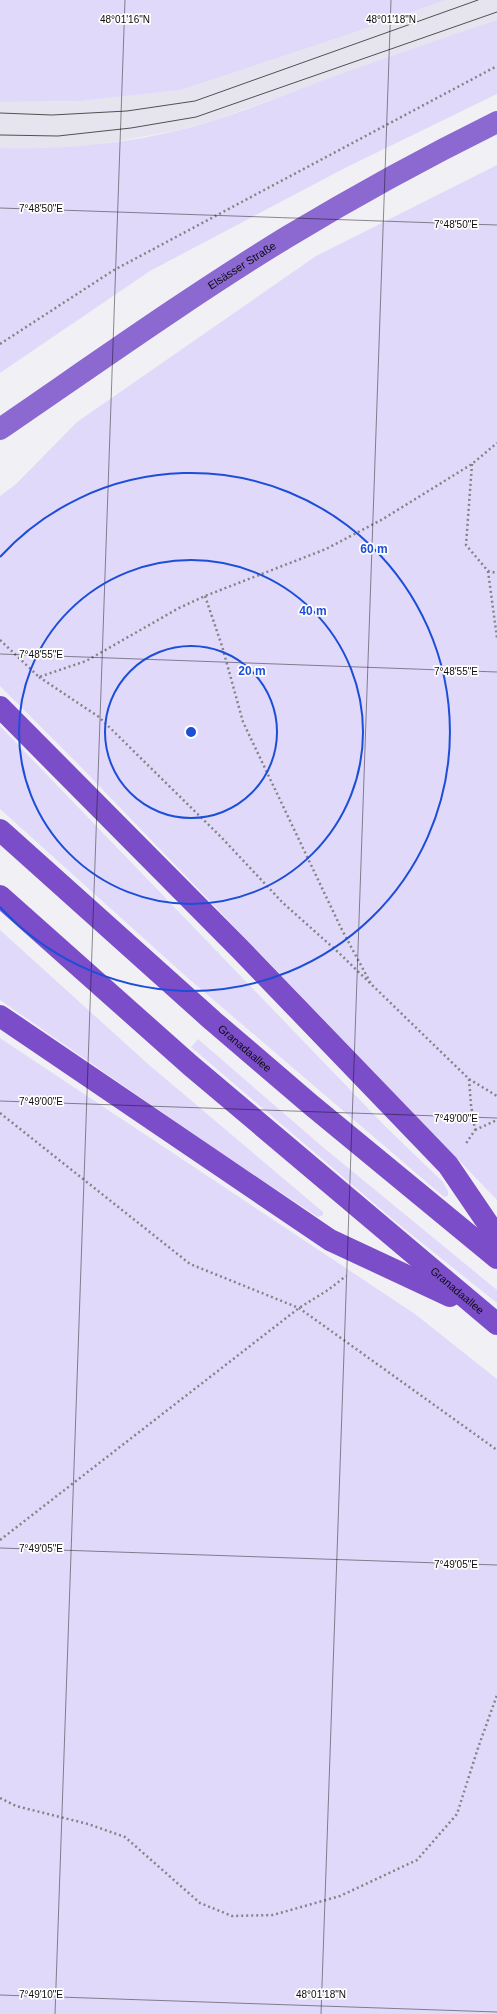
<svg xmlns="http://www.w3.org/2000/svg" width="497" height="2014" font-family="Arial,sans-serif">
<rect width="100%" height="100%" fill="#f1f1f5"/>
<path fill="#e6e4ee" d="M446,0H497V20L381,60L215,120L175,131L96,145L40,149L0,148V102L82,101L181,90L350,34Z"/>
<g fill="#e1d9fa">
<path d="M0,0H446L350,34L181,90L82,101L0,102Z"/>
<path d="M497,20V94L345,168L150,271L0,373V148C71,150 147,142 215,120C259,106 302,88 346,72C396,54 446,37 497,20Z"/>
<path d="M497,165V1200L80,766L0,686V496L16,484L77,422L316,256Z"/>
<path d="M0,726L386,1127L443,1182L448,1191V1196L444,1197L189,979L0,809Z"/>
<path d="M0,930L148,1064L323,1212V1215L318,1217L209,1145L0,1000Z"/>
<path d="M0,1038L415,1314L497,1379V2014H0Z"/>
<path d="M198,1039L324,1148L497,1290V1303L397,1223L191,1047Z"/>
</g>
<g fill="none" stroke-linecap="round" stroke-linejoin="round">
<g stroke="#848486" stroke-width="2.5" stroke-dasharray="2 3" stroke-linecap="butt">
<path d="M0,344L114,270L497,66"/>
<path d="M472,464L466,545L488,571L497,573"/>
<path d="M488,571L497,638"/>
<path d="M205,596L222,646L243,722L341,928L371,984"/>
<path d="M0,640L39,677L86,661L179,608L205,596L326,549L383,519L472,464L497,443"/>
<path d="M39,677L99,717L222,838L283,903L338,952L469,1079L471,1105L475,1130L465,1145"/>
<path d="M469,1079L497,1096"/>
<path d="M0,1113L190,1264L299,1308L497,1450"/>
<path d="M475,1130L497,1120"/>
<path d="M0,1540L299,1308L328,1290L346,1276"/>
<path d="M0,1798L16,1806L88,1824L125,1837L200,1903L232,1916L273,1915L340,1896L417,1860L457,1814L478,1748L497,1695"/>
</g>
<path stroke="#8c68d1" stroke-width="22" id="s1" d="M0,429C95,364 189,297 287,237C355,196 426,157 497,122"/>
<g stroke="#7c4dc9" stroke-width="22">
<path d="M0,707L240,949L448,1165L497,1237"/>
<path id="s2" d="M0,830L213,1021L310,1104L497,1258"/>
<path id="s3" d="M0,896L190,1065L497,1324"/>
<path d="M0,1016L330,1240L450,1296"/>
</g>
<g stroke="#515153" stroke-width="1">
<path d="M0,113L52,115L127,111L195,101L478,0"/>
<path d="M0,135L58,136L131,128L196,117L497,12"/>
</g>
</g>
<path fill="none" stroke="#0c0c0d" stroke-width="1" stroke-opacity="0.45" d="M0,208L497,225M0,654L497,672M0,1101L497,1118M0,1548L497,1565M0,1995L497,2012M55,2014L125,0M321,2014L391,0"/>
<g fill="none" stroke="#1d4ed8" stroke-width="2">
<circle cx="191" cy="732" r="86"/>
<circle cx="191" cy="732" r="172"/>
<path d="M0 557A259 259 0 1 1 0 907"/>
</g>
<g text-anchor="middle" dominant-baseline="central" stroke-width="3.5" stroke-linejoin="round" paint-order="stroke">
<g font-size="11" fill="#0c0c0d" stroke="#fff">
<text stroke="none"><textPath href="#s1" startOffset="292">Elsässer Straße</textPath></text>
<text stroke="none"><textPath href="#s2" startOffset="328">Granadaallee</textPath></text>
<text stroke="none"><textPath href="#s3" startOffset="604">Granadaallee</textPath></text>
</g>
</g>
<g font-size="10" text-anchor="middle" fill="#0c0c0d" stroke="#fff" stroke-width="3.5" stroke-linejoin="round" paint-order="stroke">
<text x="125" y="23">48°01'16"N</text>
<text x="391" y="23">48°01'18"N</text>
<text x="41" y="212">7°48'50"E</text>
<text x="456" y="228">7°48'50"E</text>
<text x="41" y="658">7°48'55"E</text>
<text x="456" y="675">7°48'55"E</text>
<text x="41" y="1105">7°49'00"E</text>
<text x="456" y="1122">7°49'00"E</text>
<text x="41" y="1552">7°49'05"E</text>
<text x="456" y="1568">7°49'05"E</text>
<text x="321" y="1998">48°01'18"N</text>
<text x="41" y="1998">7°49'10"E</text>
</g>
<circle cx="191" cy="732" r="6" fill="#1d4ed8" stroke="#fff" stroke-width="2"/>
<g font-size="12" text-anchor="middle" font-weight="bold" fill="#1d4ed8" stroke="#fff" stroke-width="3.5" stroke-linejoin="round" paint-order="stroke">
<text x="374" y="553">60 m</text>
<text x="313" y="615">40 m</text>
<text x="252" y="675">20 m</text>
</g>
</svg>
